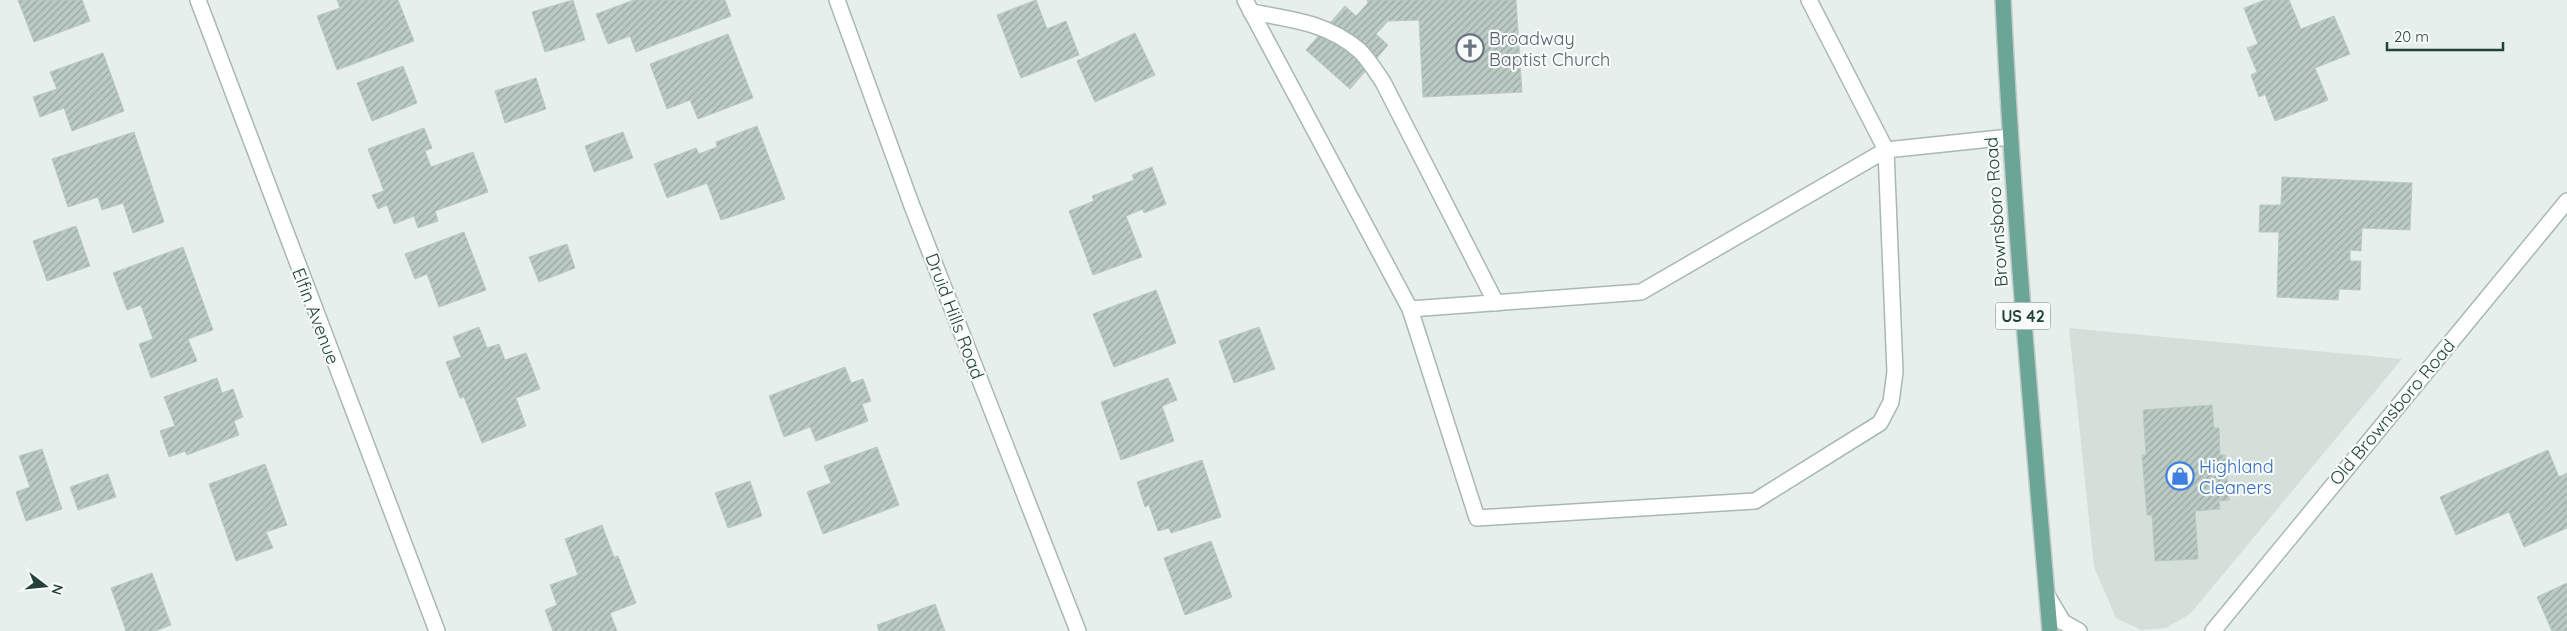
<svg xmlns="http://www.w3.org/2000/svg" width="2567" height="631" font-family="Quicksand,sans-serif">
<defs>
<pattern id="building-hatch" width="6" height="6" patternUnits="userSpaceOnUse" patternTransform="scale(1.25)"><rect width="6" height="6" fill="#bbcac4"/><path d="M-1 1l2-2M0 6l6-6M5 7l2-2" fill="none" stroke="#98a6a0"/></pattern>
</defs>
<rect width="100%" height="100%" fill="#e6efeb"/>
<path fill="#d4dfda" d="M2069,328L2402,359L2190,614L2166,628L2141,630L2116,618L2094,567Z"/>
<g fill="url(#building-hatch)" stroke="#b8c9c2">
<path d="M18,0H82L90,21L34,42Z"/>
<path d="M337,0H398L414,41L337,70L317,16L340,8Z"/>
<path d="M573,0L585,40L545,52L532,12Z"/>
<path d="M634,0H725L731,16L636,52L630,36L608,44L596,14Z"/>
<path d="M1036,0L1047,29L1066,21L1079,55L1021,78L997,15Z"/>
<path d="M1367,0H1516L1522,92L1423,97L1419,20L1388,21L1376,34L1388,45L1350,89L1306,50L1345,6L1356,16L1368,3Z"/>
<path d="M2265,0H2289L2301,29L2334,16L2350,54L2315,68L2328,100L2275,121L2265,94L2259,97L2251,75L2257,72L2247,48L2258,44L2244,8Z"/>
<path d="M1135,33L1155,75L1095,102L1077,61Z"/>
<path d="M728,34L753,98L698,119L690,100L667,109L650,64Z"/>
<path d="M103,53L124,111L72,131L64,108L40,117L33,97L57,89L50,72Z"/>
<path d="M403,66L417,103L372,121L357,83Z"/>
<path d="M536,78L546,109L505,123L495,91Z"/>
<path d="M757,126L785,199L721,220L707,183L667,198L654,164L696,148L699,154L717,147L716,142Z"/>
<path d="M424,128L432,148L425,151L431,167L473,152L488,192L435,211L438,221L418,228L414,216L394,224L387,205L378,209L372,195L384,191L368,149Z"/>
<path d="M134,132L164,222L133,233L123,203L102,210L98,197L68,207L52,159Z"/>
<path d="M623,132L633,158L594,172L585,146Z"/>
<path d="M1152,167L1166,204L1144,213L1143,209L1126,216L1142,257L1093,275L1069,211L1094,201L1092,196L1134,180L1132,175Z"/>
<path d="M2282,177L2412,183L2410,230L2362,228L2361,251L2350,250V261H2361L2360,290L2339,289L2338,300L2277,297L2279,232H2259L2260,205H2281Z"/>
<path d="M76,226L90,266L47,281L33,241Z"/>
<path d="M464,232L486,290L439,307L427,274L415,279L405,254Z"/>
<path d="M567,244L575,268L539,282L529,257Z"/>
<path d="M183,247L213,330L188,339L197,361L151,378L139,344L153,339L141,305L127,310L113,273Z"/>
<path d="M1156,290L1176,343L1114,367L1093,314Z"/>
<path d="M479,327L487,348L499,344L505,360L526,353L540,389L516,398L526,426L482,443L464,397L460,398L446,362L461,357L453,337Z"/>
<path d="M1259,327L1275,369L1234,383L1219,341Z"/>
<path d="M845,367L851,383L863,379L871,401L862,404L868,421L816,441L810,427L784,437L769,396Z"/>
<path d="M217,378L222,393L233,389L243,417L234,421L239,435L187,455L185,451L169,457L160,431L175,426L164,397Z"/>
<path d="M1168,378L1177,400L1162,406L1174,441L1121,460L1101,402Z"/>
<path d="M2212,405L2214,428H2219L2220,455H2225L2229,500L2219,501L2220,509L2195,511L2198,559L2155,561L2152,515H2147L2142,455H2146L2143,410Z"/>
<path d="M877,447L899,505L823,534L807,492L831,483L824,466Z"/>
<path d="M42,449L62,509L26,521L16,492L30,487L19,456Z"/>
<path d="M2548,450L2559,477L2567,473V528L2524,547L2509,512L2456,535L2440,497Z"/>
<path d="M1202,460L1221,517L1171,533L1169,528L1158,531L1149,505L1145,507L1137,482Z"/>
<path d="M265,464L287,525L266,532L273,548L236,561L209,484Z"/>
<path d="M108,474L116,497L78,510L70,487Z"/>
<path d="M750,481L762,516L728,528L715,493Z"/>
<path d="M602,525L614,557L618,556L636,603L610,613L617,631H553L545,610L557,605L550,585L578,575L565,539Z"/>
<path d="M1211,541L1232,597L1185,615L1164,558Z"/>
<path d="M152,573L171,625L155,631H126L111,588Z"/>
<path d="M2567,583V631H2552L2537,597Z"/>
<path d="M935,604L945,631H879L877,625Z"/>
</g>
<g fill="none" stroke-linecap="round" stroke-linejoin="round">
<g stroke="#a8b8b2" stroke-width="18">
<g id="minor">
<path d="M198,0L437,631"/>
<path d="M837,0L912,206L1078,631"/>
<path d="M1245,0L1410,309L1477,518L1755,501L1880,423L1891,402L1895,372L1886,150L1809,0"/>
<path d="M1251,12C1291,19 1328,23 1360,51C1369,60 1376,72 1383,82L1496,303"/>
<path d="M1410,309L1641,292L1886,150L2010,137"/>
<path d="M2047,595L2063,622L2079,631"/>
<path d="M2213,631L2567,201"/>
</g>
</g>
<g stroke="#c2cac8" stroke-width="18">
<path id="major" d="M2003,0C2013,211 2032,421 2050,631"/>
</g>
<use href="#minor" stroke="#fff" stroke-width="15"/>
<use href="#major" stroke="#6aa596" stroke-width="15"/>
</g>
<defs>
<g id="church-ring" transform="scale(1.4375)"><circle r="9.5" fill="#f7fbf9" stroke="#6b7280" stroke-width="1.5"/><path d="M-1.2-6h2.4v3.5h3.3v2.4h-3.3V6h-2.4V-.1h-3.3v-2.4h3.3Z" fill="#6b7280"/></g>
<g id="shop-ring" transform="scale(1.4375)"><circle r="9.5" fill="#f7fbf9" stroke="#3f7fe0" stroke-width="1.5"/><path d="M-5-2.5h2.3a2.7 3.5 0 0 1 5.4 0H5L5.5 6h-11ZM-1.5-2.5h3a1.5 2.3 0 0 0-3 0Z" fill="#3f7fe0"/></g>
</defs>
<g fill-rule="evenodd">
<use href="#church-ring" x="1470" y="48"/>
<use href="#shop-ring" x="2180" y="476"/>
</g>
<g text-anchor="middle" dominant-baseline="central" stroke-width="4.5" stroke-linejoin="round" paint-order="stroke">
<rect fill="#f7fbf9" stroke="#637a73" stroke-width="1" x="1995.5" y="302.5" width="55" height="27" rx="4"/>
<g font-size="16" font-weight="bold" fill="#24423a">
<text x="2023" y="316">US 42</text>
</g>
<g font-size="18" fill="#5b616d" stroke="#f7fbf9" text-anchor="start">
<text x="1489" y="38">Broadway<tspan x="1489" dy="21">Baptist Church</tspan></text>
</g>
<g font-size="18" fill="#24423a" stroke="#f7fbf9">
<text transform="translate(1996 212) rotate(-94)">Brownsboro Road</text>
<text transform="translate(316 316) rotate(69)">Elfin Avenue</text>
<text transform="translate(955 316) rotate(69)">Druid Hills Road</text>
<text transform="translate(2392 412) rotate(-50)">Old Brownsboro Road</text>
</g>
<g font-size="18" fill="#366cbe" stroke="#f7fbf9" text-anchor="start">
<text x="2199" y="466">Highland<tspan x="2199" dy="21">Cleaners</tspan></text>
</g>
</g>
<g transform="translate(45 586) rotate(106)" stroke="#f7fbf9" stroke-width="4" paint-order="stroke">
<path d="M0-4L9 19L0 12L-9 19Z" fill="#24423a"/>
<text y="-8" font-size="14" font-weight="bold" text-anchor="middle" fill="#24423a">N</text>
</g>
<path d="M2387 42v8h116v-8" fill="none" stroke="#24423a" stroke-width="2.5"/>
<text x="2394" y="42" font-size="15" fill="#24423a" stroke="#f7fbf9" stroke-width="4" paint-order="stroke">20 m</text>
</svg>
